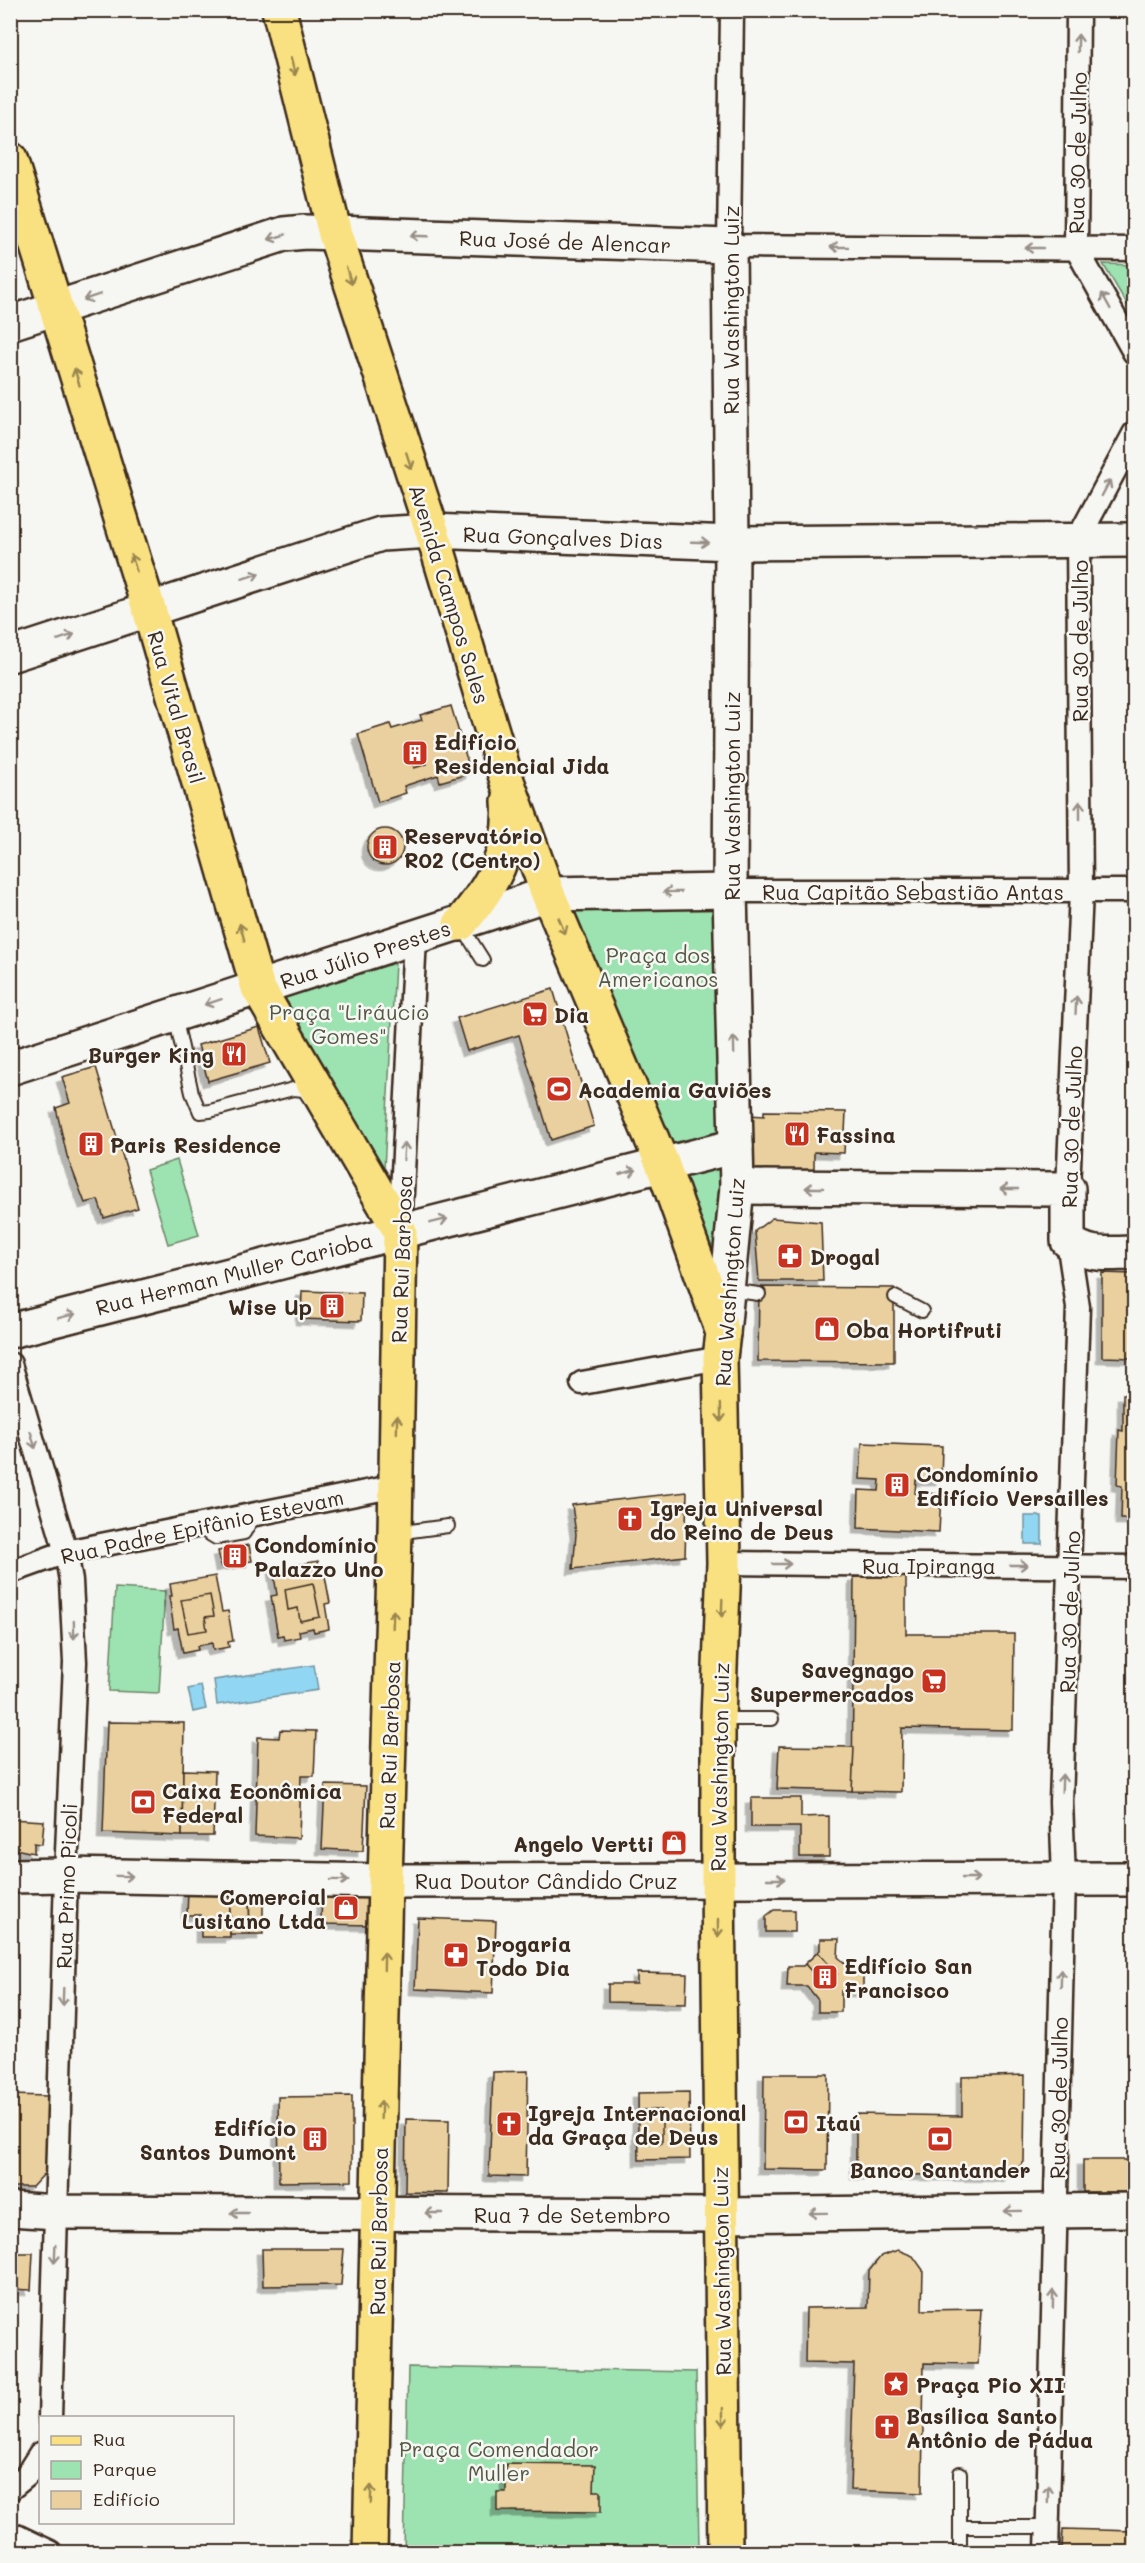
<svg xmlns="http://www.w3.org/2000/svg" width="1145" height="2563" font-family="Mali,sans-serif">
<defs>
<filter id="shadow"><feDropShadow dx="-5.5" dy="5.5" stdDeviation="0" flood-color="#0004"/></filter>
</defs>
<rect width="100%" height="100%" fill="#f6f6f2"/>
<filter id="ink" filterUnits="userSpaceOnUse"><feTurbulence type="fractalNoise" baseFrequency=".0167" numOctaves="2"/><feDisplacementMap in="SourceGraphic" scale="12" xChannelSelector="R" yChannelSelector="G"/><feConvolveMatrix kernelMatrix="1 2 1 2 8 2 1 2 1" color-interpolation-filters="sRGB"/></filter>
<g filter="url(#ink)">
<g fill="#9de3b1" stroke="#6c8668" stroke-width="1.5">
<path d="M1103,264L1134,265V316Z"/>
<path d="M712,903L731,1138L672,1150L568,905Z"/>
<path d="M395,963L384,1169L285,998Z"/>
<path d="M177,1160L199,1235L168,1244L146,1170Z"/>
<path d="M728,1164L717,1261L672,1175Z"/>
<path d="M115,1588L165,1591L159,1693L109,1691Z"/>
<path d="M408,2367L696,2372L699,2552H404Z"/>
</g>
<g fill="#91d7f3" stroke="#6f929e" stroke-width="1.5">
<rect x="1025" y="1516" width="17" height="28"/>
<path d="M314,1665L318,1690L217,1705L214,1680Z"/>
<path d="M201,1686L206,1709L193,1712L188,1689Z"/>
</g>
<g fill="#e9d09e" stroke="#3b2a1e" stroke-width="1.5" filter="url(#shadow)">
<path d="M451,706L471,773L440,782L438,775L404,786L406,793L378,802L358,734L390,724L392,729L422,720L420,715Z"/>
<path d="M422,746L427,764L414,768L408,750Z"/>
<circle cx="385" cy="847" r="18"/>
<path d="M553,989L594,1126L551,1140L519,1035L467,1051L457,1018Z"/>
<path d="M259,1027L270,1063L208,1081L198,1045Z"/>
<path d="M96,1067L138,1208L104,1218L98,1200L85,1203L67,1156L56,1108L70,1103L62,1077Z"/>
<path d="M764,1111L846,1112L844,1153L814,1152V1172L756,1169L747,1162L749,1115L764,1116Z"/>
<path d="M772,1218L821,1222L823,1281H759L755,1231Z"/>
<path d="M1102,1273L1134,1274V1358L1102,1357Z"/>
<path d="M759,1287L894,1288V1362L758,1361Z"/>
<path d="M302,1291L362,1293L361,1321L301,1319Z"/>
<path d="M1123,1394H1134V1519H1121L1122,1486L1117,1485L1119,1430L1123,1431Z"/>
<path d="M862,1443L942,1446L941,1480H916L915,1493L941,1494L939,1532L858,1528L859,1490L879,1491L880,1480L860,1479Z"/>
<path d="M687,1492L685,1556L573,1569L576,1534L572,1505Z"/>
<path d="M249,1545L252,1561L221,1566L218,1551Z"/>
<path d="M318,1561L321,1577L325,1576L330,1603L325,1604L329,1629L314,1632L313,1628L299,1631L300,1637L284,1640L283,1635L278,1636L271,1596L277,1595L273,1569Z"/>
<path d="M215,1576L222,1612L228,1611L233,1641L228,1642L229,1647L213,1650L212,1643L197,1646L198,1650L183,1653L178,1628L174,1629L169,1596H172L170,1584Z"/>
<path d="M854,1577H906V1634H1014L1013,1730L902,1728L901,1792L852,1791Z"/>
<path d="M313,1583L320,1617L300,1621L298,1608L288,1610L285,1589Z"/>
<path d="M210,1595L214,1616L205,1617L207,1630L188,1633L181,1600Z"/>
<path d="M107,1722L184,1723L182,1836L103,1833Z"/>
<path d="M280,1730L316,1731L314,1776H301L299,1838L255,1836L258,1737L279,1738Z"/>
<path d="M779,1746L854,1747L852,1791L777,1789Z"/>
<path d="M183,1770L215,1771L213,1836H182Z"/>
<path d="M325,1785L366,1786L363,1851L322,1849Z"/>
<path d="M751,1798H801V1817L829,1816V1857H800V1827H751Z"/>
<path d="M10,1819L44,1821L42,1844L34,1843V1853L10,1848Z"/>
<path d="M188,1890L230,1891V1937H201V1915H187Z"/>
<path d="M322,1890L371,1891L370,1925L321,1924Z"/>
<path d="M230,1891H249L250,1934H230Z"/>
<path d="M249,1891H263V1934H250Z"/>
<path d="M774,1910H795V1932H766V1916Z"/>
<path d="M418,1918L496,1921L493,1993L415,1989Z"/>
<path d="M820,1939H839L838,1957L850,1968H863V1991H841V2012H818V2000L807,1986H787L788,1966H803L820,1950Z"/>
<path d="M818,1952L837,1974L824,1986L805,1964Z"/>
<path d="M637,1973L687,1974L686,2004L608,2002V1984H637Z"/>
<path d="M528,2071L526,2177L489,2176L493,2072Z"/>
<path d="M764,2074H828L827,2170L763,2169Z"/>
<path d="M1025,2075L1024,2162L1009,2176L856,2174V2114L962,2116V2077Z"/>
<path d="M689,2092L690,2159L639,2160L638,2093Z"/>
<path d="M10,2095L47,2096L46,2172L32,2187H10Z"/>
<path d="M352,2096V2181L279,2182L278,2097Z"/>
<rect x="638" y="2110" width="24" height="33"/>
<path d="M406,2119L449,2120L448,2193L405,2192Z"/>
<rect x="1083" y="2160" width="51" height="32"/>
<path d="M262,2249H344L341,2285L263,2286Z"/>
<path d="M898,2250L913,2256L923,2270L922,2310L981,2309L978,2364L924,2363L922,2493L850,2490L854,2364L805,2363L806,2308L868,2307L869,2271L881,2256Z"/>
<path d="M10,2253H33L31,2290L10,2289Z"/>
<path d="M506,2464L595,2465L594,2491H601V2512L497,2511V2492H506Z"/>
<path d="M1063,2529L1134,2531V2552H1066L1062,2550Z"/>
</g>
<g fill="none" stroke-linecap="round" stroke-linejoin="round">
<g stroke="#3b2a1e" stroke-width="16">
<g id="lane">
<path d="M461,925L483,960"/>
<path d="M175,1016L192,1093L200,1112L210,1111L293,1089L304,1090L310,1099"/>
<path d="M728,1290L759,1294"/>
<path d="M895,1297L922,1311"/>
<path d="M196,1526L216,1538L244,1533L255,1514"/>
<path d="M396,1533L448,1526"/>
<path d="M719,1719H772"/>
<path d="M960,2527H1048"/>
<path d="M960,2552V2473"/>
</g>
</g>
<g stroke="#3b2a1e" stroke-width="27">
<g id="street">
<path d="M732,10L729,246L1134,249"/>
<path d="M1078,10L1076,248L1134,352"/>
<path d="M730,891H1134"/>
<path d="M1068,1189L1081,891L1078,539L1134,434"/>
<path d="M400,1231L415,938"/>
<path d="M10,1364L66,1552L71,1581L75,1662L66,1875L50,2418"/>
<path d="M582,1383L720,1358"/>
<path d="M724,1563L1134,1567"/>
<path d="M10,1572L66,1552L396,1486"/>
<path d="M10,2489L26,2476L40,2454"/>
<path d="M10,2533L50,2552"/>
<path d="M1047,2552L1064,1878L1061,1802L1078,1307L1068,1241"/>
</g>
</g>
<g stroke="#3b2a1e" stroke-width="38">
<g id="secondary">
<path d="M10,323L284,234L305,232L729,246L732,543L730,891L737,1187L723,1333"/>
<path d="M10,655L381,534L432,531L732,543L1134,540"/>
<path d="M10,1068L548,894L730,891"/>
<path d="M737,1187L1068,1189V1241C1091,1258 1108,1253 1134,1253"/>
<path d="M10,1331L736,1146"/>
<path d="M10,1876L66,1875L385,1881L1134,1879"/>
<path d="M10,2209L57,2212L720,2215L1134,2210"/>
</g>
</g>
<g stroke="#3b2a1e" stroke-width="38">
<g id="primary">
<path d="M279,10L335,234L432,531L507,781L548,894L662,1163L723,1333L720,1358L724,1563L718,1719V1879L725,2552"/>
<path d="M10,159L149,609L258,988L400,1231L395,1533L385,1881L370,2552"/>
<path d="M460,924C492,887 513,851 509,801"/>
</g>
</g>
<use href="#lane" stroke="#f6f6f2" stroke-width="12"/>
<use href="#street" stroke="#f6f6f2" stroke-width="22"/>
<use href="#secondary" stroke="#f6f6f2" stroke-width="33"/>
<use href="#primary" stroke="#f9e181" stroke-width="33"/>
</g>
<defs><path id="oneway-shaft" d="M-6 0H5M1.5-3L5.5 0L1.5 3" fill="none" stroke-width="1.6" stroke-linecap="round" stroke-linejoin="round" transform="scale(1.5)"/></defs>
<g stroke="#989088">
<use href="#oneway-shaft" transform="translate(1078 43) rotate(-89)"/>
<use href="#oneway-shaft" transform="translate(419 236) rotate(-178)"/>
<use href="#oneway-shaft" transform="translate(277 237) rotate(164)"/>
<use href="#oneway-shaft" transform="translate(839 247) rotate(-180)"/>
<use href="#oneway-shaft" transform="translate(1034 248) rotate(-180)"/>
<use href="#oneway-shaft" transform="translate(92 297) rotate(162)"/>
<use href="#oneway-shaft" transform="translate(1106 301) rotate(-119)"/>
<use href="#oneway-shaft" transform="translate(1106 488) rotate(-62)"/>
<use href="#oneway-shaft" transform="translate(700 542) rotate(2)"/>
<use href="#oneway-shaft" transform="translate(251 576) rotate(-18)"/>
<use href="#oneway-shaft" transform="translate(66 637) rotate(-18)"/>
<use href="#oneway-shaft" transform="translate(1080 810) rotate(-90)"/>
<use href="#oneway-shaft" transform="translate(672 892) rotate(179)"/>
<use href="#oneway-shaft" transform="translate(213 1002) rotate(162)"/>
<use href="#oneway-shaft" transform="translate(1076 1005) rotate(-87)"/>
<use href="#oneway-shaft" transform="translate(734 1045) rotate(-91)"/>
<use href="#oneway-shaft" transform="translate(404 1151) rotate(-87)"/>
<use href="#oneway-shaft" transform="translate(628 1172) rotate(-14)"/>
<use href="#oneway-shaft" transform="translate(814 1188) rotate(-180)"/>
<use href="#oneway-shaft" transform="translate(1009 1189) rotate(-180)"/>
<use href="#oneway-shaft" transform="translate(439 1221) rotate(-14)"/>
<use href="#oneway-shaft" transform="translate(67 1316) rotate(-14)"/>
<use href="#oneway-shaft" transform="translate(33 1440) rotate(74)"/>
<use href="#oneway-shaft" transform="translate(782 1564)"/>
<use href="#oneway-shaft" transform="translate(1019 1565)"/>
<use href="#oneway-shaft" transform="translate(74 1630) rotate(89)"/>
<use href="#oneway-shaft" transform="translate(1062 1783) rotate(-88)"/>
<use href="#oneway-shaft" transform="translate(124 1876) rotate(1)"/>
<use href="#oneway-shaft" transform="translate(971 1878)"/>
<use href="#oneway-shaft" transform="translate(776 1879)"/>
<use href="#oneway-shaft" transform="translate(340 1880) rotate(1)"/>
<use href="#oneway-shaft" transform="translate(1061 1978) rotate(-89)"/>
<use href="#oneway-shaft" transform="translate(63 1997) rotate(92)"/>
<use href="#oneway-shaft" transform="translate(1013 2211) rotate(179)"/>
<use href="#oneway-shaft" transform="translate(239 2213) rotate(-180)"/>
<use href="#oneway-shaft" transform="translate(434 2213) rotate(-180)"/>
<use href="#oneway-shaft" transform="translate(818 2213) rotate(179)"/>
<use href="#oneway-shaft" transform="translate(55 2254) rotate(92)"/>
<use href="#oneway-shaft" transform="translate(1053 2299) rotate(-89)"/>
<use href="#oneway-shaft" transform="translate(1048 2494) rotate(-89)"/>
</g>
<g stroke="#9a8650">
<use href="#oneway-shaft" transform="translate(293 67) rotate(76)"/>
<use href="#oneway-shaft" transform="translate(349 276) rotate(72)"/>
<use href="#oneway-shaft" transform="translate(77 377) rotate(-107)"/>
<use href="#oneway-shaft" transform="translate(409 461) rotate(72)"/>
<use href="#oneway-shaft" transform="translate(134 563) rotate(-107)"/>
<use href="#oneway-shaft" transform="translate(562 926) rotate(67)"/>
<use href="#oneway-shaft" transform="translate(242 932) rotate(-106)"/>
<use href="#oneway-shaft" transform="translate(721 1413) rotate(89)"/>
<use href="#oneway-shaft" transform="translate(397 1424) rotate(-89)"/>
<use href="#oneway-shaft" transform="translate(722 1608) rotate(92)"/>
<use href="#oneway-shaft" transform="translate(393 1619) rotate(-88)"/>
<use href="#oneway-shaft" transform="translate(718 1928) rotate(90)"/>
<use href="#oneway-shaft" transform="translate(384 1961) rotate(-89)"/>
<use href="#oneway-shaft" transform="translate(381 2110) rotate(-88)"/>
<use href="#oneway-shaft" transform="translate(723 2417) rotate(89)"/>
<use href="#oneway-shaft" transform="translate(371 2494) rotate(-89)"/>
</g>
</g>
<defs>
<g id="building-square" transform="scale(1.35)"><rect x="-9" y="-9" width="18" height="18" rx="4" fill="#c8321e" stroke="#f6f6f2"/><path d="M-4-6H4V6H1V3H-1V6H-4ZM-2.5-4.3h1.7v1.8h-1.7ZM.8-4.3h1.7v1.8H.8ZM-2.5-1h1.7V.8h-1.7ZM.8-1h1.7V.8H.8Z" fill="#fff"/></g>
<g id="supermarket-square" transform="scale(1.35)"><rect x="-9" y="-9" width="18" height="18" rx="4" fill="#c8321e" stroke="#f6f6f2"/><path d="M-6-5.5h2.5l.6 2H6L4.5 2H-2.5L-4.4-4H-6ZM-1.5 3.2a1.3 1.3 0 1 0 .1 0ZM3 3.2a1.3 1.3 0 1 0 .1 0Z" fill="#fff"/></g>
<g id="restaurant-square" transform="scale(1.35)"><rect x="-9" y="-9" width="18" height="18" rx="4" fill="#c8321e" stroke="#f6f6f2"/><path d="M-5-6h1v4h1v-4h1v4h1v-4h1v5L-1.5 .5V6h-2V.5L-5-1ZM5-6V6H3V1.5H1.5Q1.5-4 5-6Z" fill="#fff"/></g>
<g id="stadium-square" transform="scale(1.35)"><rect x="-9" y="-9" width="18" height="18" rx="4" fill="#c8321e" stroke="#f6f6f2"/><path d="M0-5a6.5 5 0 1 0 0 10a6.5 5 0 1 0 0-10ZM-3.5-1.8h7v3.6h-7Z" fill="#fff"/></g>
<g id="pharmacy-square" transform="scale(1.35)"><rect x="-9" y="-9" width="18" height="18" rx="4" fill="#c8321e" stroke="#f6f6f2"/><path d="M-2-6h4v4h4v4h-4v4h-4v-4h-4v-4h4Z" fill="#fff"/></g>
<g id="shop-square" transform="scale(1.35)"><rect x="-9" y="-9" width="18" height="18" rx="4" fill="#c8321e" stroke="#f6f6f2"/><path d="M-5-2.5h2.3a2.7 3.5 0 0 1 5.4 0H5L5.5 6h-11ZM-1.5-2.5h3a1.5 2.3 0 0 0-3 0Z" fill="#fff"/></g>
<g id="church-square" transform="scale(1.35)"><rect x="-9" y="-9" width="18" height="18" rx="4" fill="#c8321e" stroke="#f6f6f2"/><path d="M-1.2-6h2.4v3.5h3.3v2.4h-3.3V6h-2.4V-.1h-3.3v-2.4h3.3Z" fill="#fff"/></g>
<g id="bank-square" transform="scale(1.35)"><rect x="-9" y="-9" width="18" height="18" rx="4" fill="#c8321e" stroke="#f6f6f2"/><path d="M-6-4H6V4H-6ZM0-2.3a2.3 2.3 0 1 0 0 4.6a2.3 2.3 0 1 0 0-4.6Z" fill="#fff"/></g>
<g id="sight-square" transform="scale(1.35)"><rect x="-9" y="-9" width="18" height="18" rx="4" fill="#c8321e" stroke="#f6f6f2"/><path d="M0-6L1.8-2.2L6-1.7L2.9 1.2L3.7 5.4L0 3.3L-3.7 5.4L-2.9 1.2L-6-1.7L-1.8-2.2Z" fill="#fff"/></g>
</defs>
<g fill-rule="evenodd">
<use href="#building-square" x="415" y="753"/>
<use href="#building-square" x="385" y="847"/>
<use href="#supermarket-square" x="535" y="1014"/>
<use href="#restaurant-square" x="234" y="1054"/>
<use href="#stadium-square" x="559" y="1089"/>
<use href="#restaurant-square" x="797" y="1134"/>
<use href="#building-square" x="91" y="1144"/>
<use href="#pharmacy-square" x="790" y="1256"/>
<use href="#building-square" x="332" y="1306"/>
<use href="#shop-square" x="827" y="1329"/>
<use href="#building-square" x="897" y="1485"/>
<use href="#church-square" x="630" y="1519"/>
<use href="#building-square" x="235" y="1556"/>
<use href="#supermarket-square" x="934" y="1681"/>
<use href="#bank-square" x="143" y="1802"/>
<use href="#shop-square" x="674" y="1843"/>
<use href="#shop-square" x="346" y="1908"/>
<use href="#pharmacy-square" x="456" y="1955"/>
<use href="#building-square" x="825" y="1977"/>
<use href="#bank-square" x="796" y="2122"/>
<use href="#church-square" x="509" y="2124"/>
<use href="#building-square" x="315" y="2139"/>
<use href="#bank-square" x="940" y="2139"/>
<use href="#sight-square" x="896" y="2384"/>
<use href="#church-square" x="887" y="2427"/>
</g>
<g text-anchor="middle" dominant-baseline="central" stroke-width="5" stroke-linejoin="round" paint-order="stroke">
<g font-size="21" fill="#3b2a1e" stroke="#f6f6f2">
<text transform="translate(1077 153) rotate(-89)">Rua 30 de Julho</text>
<text transform="translate(565 241) rotate(2)">Rua José de Alencar</text>
<text transform="translate(730 310) rotate(-90)">Rua Washington Luiz</text>
<text transform="translate(563 537) rotate(2)">Rua Gonçalves Dias</text>
<text transform="translate(450 594) rotate(73)">Avenida Campos Sales</text>
<text transform="translate(1079 641) rotate(-90)">Rua 30 de Julho</text>
<text transform="translate(177 707) rotate(74)">Rua Vital Brasil</text>
<text transform="translate(731 796) rotate(-90)">Rua Washington Luiz</text>
<text x="913" y="891">Rua Capitão Sebastião Antas</text>
<text transform="translate(365 954) rotate(-18)">Rua Júlio Prestes</text>
<text transform="translate(1071 1127) rotate(-88)">Rua 30 de Julho</text>
<text transform="translate(401 1259) rotate(-88)">Rua Rui Barbosa</text>
<text transform="translate(234 1273) rotate(-14)">Rua Herman Muller Carioba</text>
<text transform="translate(729 1282) rotate(-86)">Rua Washington Luiz</text>
<text transform="translate(202 1526) rotate(-12)">Rua Padre Epifânio Estevam</text>
<text x="929" y="1565">Rua Ipiranga</text>
<text transform="translate(1069 1612) rotate(-88)">Rua 30 de Julho</text>
<text transform="translate(389 1745) rotate(-88)">Rua Rui Barbosa</text>
<text transform="translate(719 1767) rotate(-89)">Rua Washington Luiz</text>
<text x="546" y="1880">Rua Doutor Cândido Cruz</text>
<text transform="translate(66 1886) rotate(-88)">Rua Primo Picoli</text>
<text transform="translate(1058 2098) rotate(-89)">Rua 30 de Julho</text>
<text x="572" y="2214">Rua 7 de Setembro</text>
<text transform="translate(378 2231) rotate(-89)">Rua Rui Barbosa</text>
<text transform="translate(721 2271) rotate(-91)">Rua Washington Luiz</text>
</g>
<g font-size="21" font-weight="bold" fill="#3b2a1e" stroke="#f6f6f2" text-anchor="start">
<text x="434" y="741">Edifício<tspan x="434" dy="24">Residencial Jida</tspan></text>
<text x="404" y="835">Reservatório<tspan x="404" dy="24">R02 (Centro)</tspan></text>
<text x="554" y="1014">Dia</text>
<text x="214" y="1054" text-anchor="end">Burger King</text>
<text x="578" y="1089">Academia Gaviões</text>
<text x="816" y="1134">Fassina</text>
<text x="110" y="1144">Paris Residence</text>
<text x="810" y="1256">Drogal</text>
<text x="312" y="1306" text-anchor="end">Wise Up</text>
<text x="846" y="1329">Oba Hortifruti</text>
<text x="916" y="1473">Condomínio<tspan x="916" dy="24">Edifício Versailles</tspan></text>
<text x="650" y="1507">Igreja Universal<tspan x="650" dy="24">do Reino de Deus</tspan></text>
<text x="254" y="1544">Condomínio<tspan x="254" dy="24">Palazzo Uno</tspan></text>
<text x="914" y="1669" text-anchor="end">Savegnago<tspan x="914" dy="24">Supermercados</tspan></text>
<text x="162" y="1790">Caixa Econômica<tspan x="162" dy="24">Federal</tspan></text>
<text x="654" y="1843" text-anchor="end">Angelo Vertti</text>
<text x="326" y="1896" text-anchor="end">Comercial<tspan x="326" dy="24">Lusitano Ltda</tspan></text>
<text x="476" y="1943">Drogaria<tspan x="476" dy="24">Todo Dia</tspan></text>
<text x="844" y="1965">Edifício San<tspan x="844" dy="24">Francisco</tspan></text>
<text x="528" y="2112">Igreja Internacional<tspan x="528" dy="24">da Graça de Deus</tspan></text>
<text x="816" y="2122">Itaú</text>
<text x="296" y="2127" text-anchor="end">Edifício<tspan x="296" dy="24">Santos Dumont</tspan></text>
<text x="940" y="2169" text-anchor="middle">Banco Santander</text>
<text x="916" y="2384">Praça Pio XII</text>
<text x="906" y="2415">Basílica Santo<tspan x="906" dy="24">Antônio de Pádua</tspan></text>
</g>
<g font-size="21" fill="#545843" stroke="#f6f6f2">
<text x="658" y="954">Praça dos<tspan x="658" dy="24">Americanos</tspan></text>
<text x="349" y="1011">Praça "Liráucio<tspan x="349" dy="24">Gomes"</tspan></text>
<text x="499" y="2448">Praça Comendador<tspan x="499" dy="24">Muller</tspan></text>
</g>
</g>
<rect width="1145" height="2563" fill="none" stroke="#f6f6f2" stroke-width="36"/>
<rect x="18" y="18" width="1109" height="2527" fill="none" stroke="#3b2a1e" stroke-width="2" filter="url(#ink)"/>
<rect x="39" y="2416" width="195" height="108" fill="#f6f6f2" stroke="#aba49d" stroke-width="1.5"/>
<rect x="51" y="2436" width="30" height="9" fill="#f9e181" stroke="#aba49d" stroke-width="1.5"/>
<text x="93" y="2446" font-size="18" fill="#3b2a1e">Rua</text>
<rect x="51" y="2461" width="30" height="18" fill="#9de3b1" stroke="#aba49d" stroke-width="1.5"/>
<text x="93" y="2476" font-size="18" fill="#3b2a1e">Parque</text>
<rect x="51" y="2491" width="30" height="18" fill="#e9d09e" stroke="#aba49d" stroke-width="1.5"/>
<text x="93" y="2506" font-size="18" fill="#3b2a1e">Edifício</text>
</svg>
